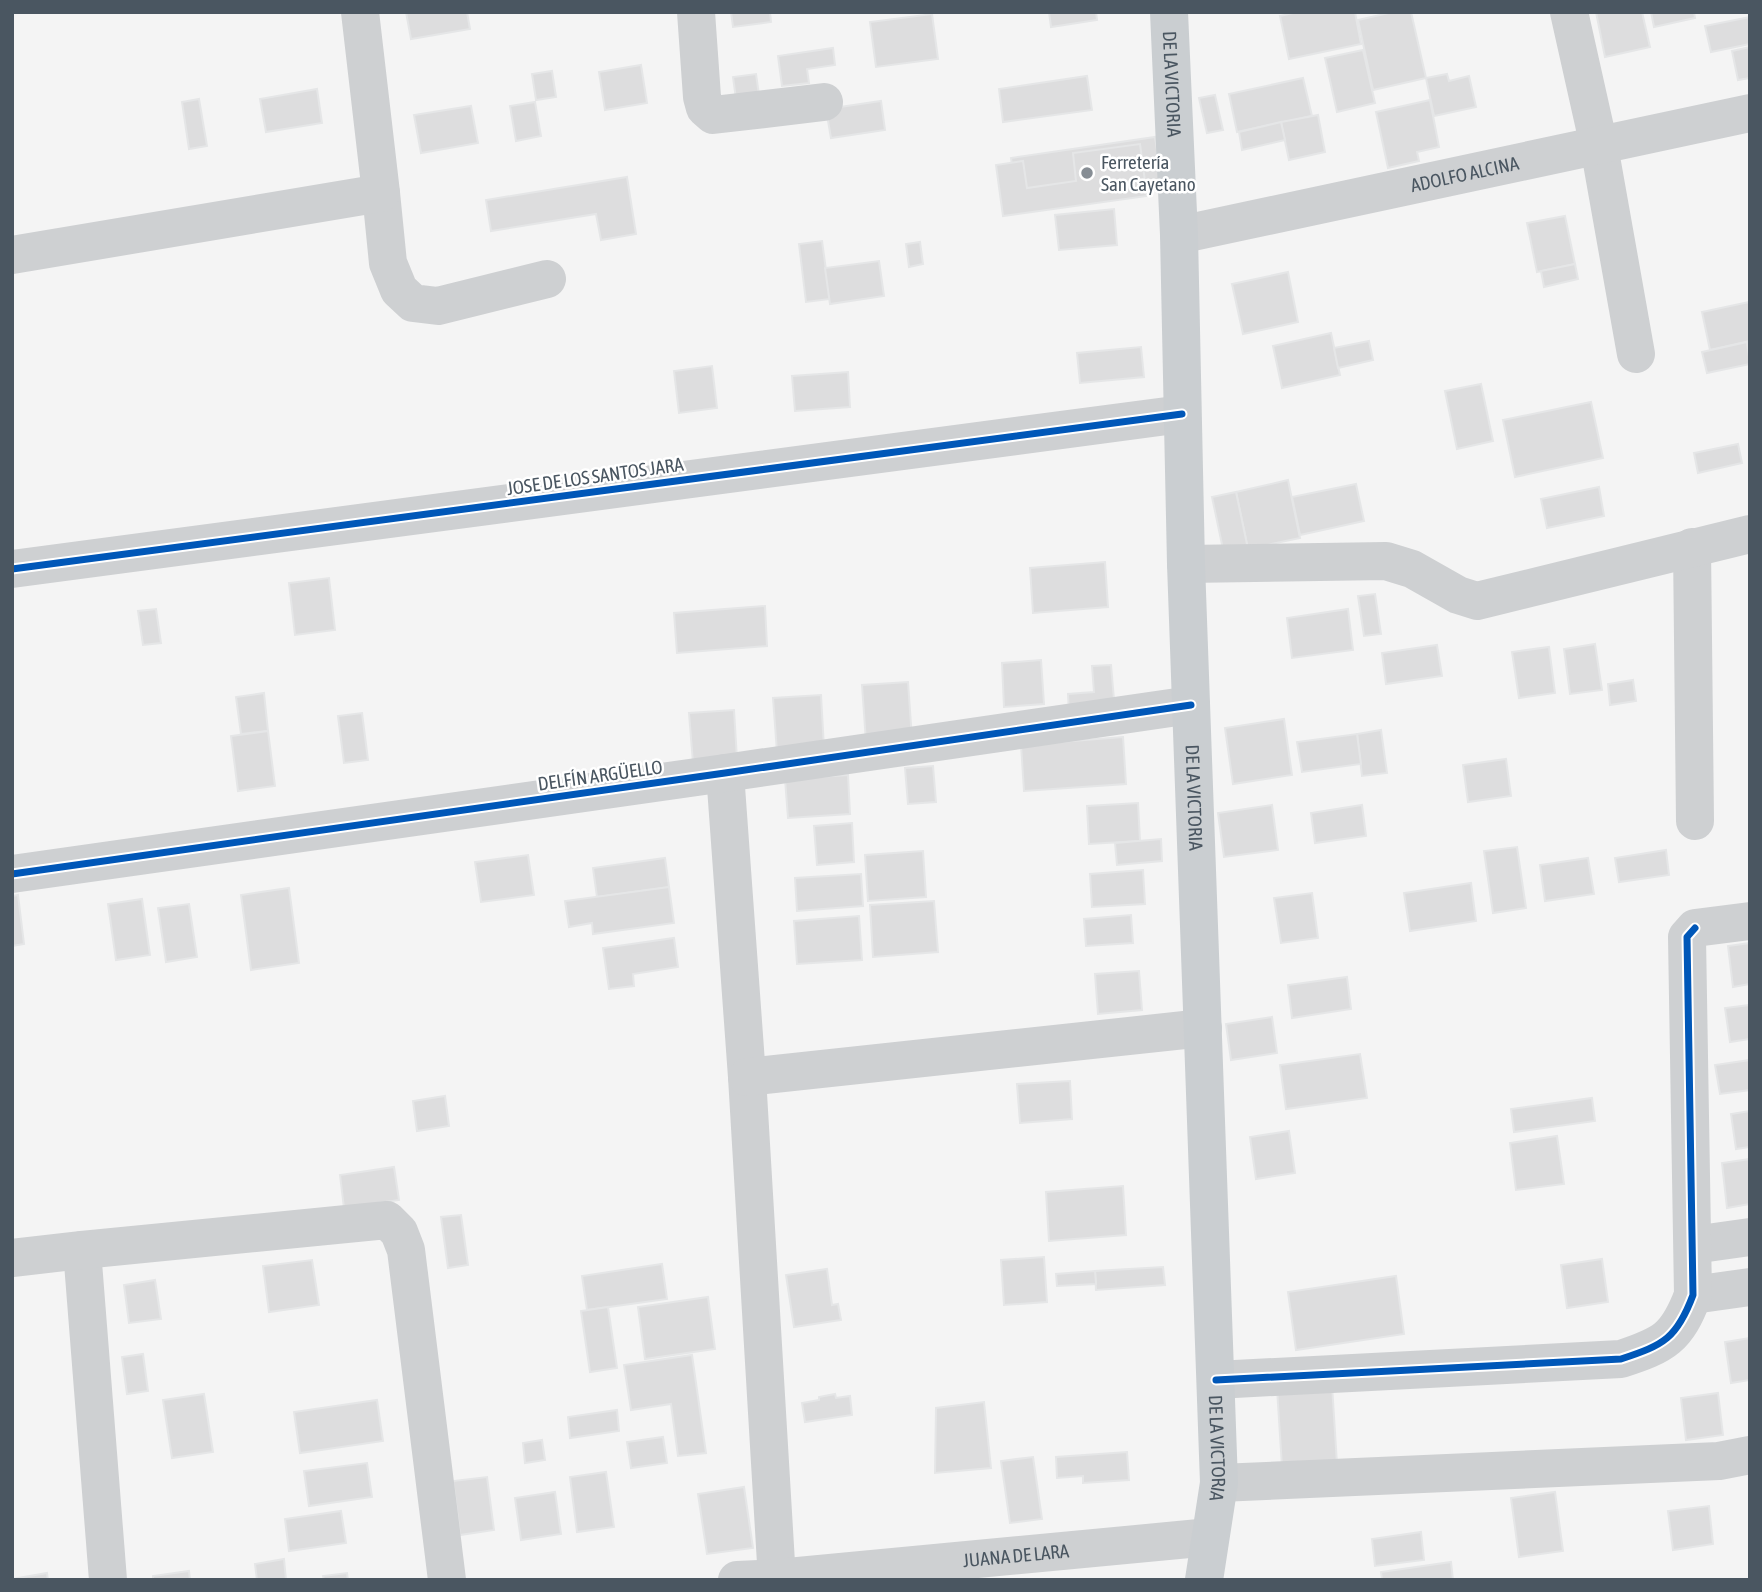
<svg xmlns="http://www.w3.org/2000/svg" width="1762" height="1592" font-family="'Asap Condensed',sans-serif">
<rect width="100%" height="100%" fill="#f4f4f4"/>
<g fill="#ddddde" stroke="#e5e6e7" stroke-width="2">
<path d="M406,12H467L470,29L411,39Z"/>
<path d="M731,12H770L771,22L733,27Z"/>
<path d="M1049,12H1096L1097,20L1051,27Z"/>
<path d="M1297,12H1355L1361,44L1289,59L1280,16Z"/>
<path d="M1393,12H1411L1426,78L1373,90L1358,20Z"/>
<path d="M1596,12H1642L1650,47L1605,57Z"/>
<path d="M1651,12H1694L1695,18L1654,27Z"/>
<path d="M932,14L938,59L876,67L870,22Z"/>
<path d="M1750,17V44L1711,52L1705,26Z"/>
<path d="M1750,47V78L1738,80L1732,51Z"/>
<path d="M833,48L835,65L807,69L809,83L782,86L778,56Z"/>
<path d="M1363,50L1375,103L1337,112L1325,58Z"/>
<path d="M641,65L647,103L605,110L599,72Z"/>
<path d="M552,71L556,97L536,100L532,74Z"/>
<path d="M756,74L759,95L736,99L733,77Z"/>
<path d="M1447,74L1449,81L1469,76L1476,107L1434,116L1426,78Z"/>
<path d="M1087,76L1092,110L1003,122L999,89Z"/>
<path d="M1303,78L1312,116L1237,132L1229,94Z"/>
<path d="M317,89L322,123L266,132L260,99Z"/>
<path d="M1215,95L1223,130L1207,133L1199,98Z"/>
<path d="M199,99L207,146L189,149L182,102Z"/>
<path d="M1430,100L1439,147L1417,152L1419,161L1388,168L1376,112Z"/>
<path d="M881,101L885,130L831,138L826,109Z"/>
<path d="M535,102L541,136L516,141L510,106Z"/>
<path d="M471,106L478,143L421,153L414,115Z"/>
<path d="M1318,115L1325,152L1289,160L1281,122Z"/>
<path d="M1281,122L1285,140L1242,150L1239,132Z"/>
<path d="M1155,137L1163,188L1018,209L1011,158Z"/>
<path d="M1140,144L1147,196L1003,216L996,165L1023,161L1027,188L1076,181L1073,153Z"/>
<path d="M627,177L636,234L601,240L596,214L491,231L486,200Z"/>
<path d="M1114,209L1117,245L1059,250L1055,215Z"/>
<path d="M1565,216L1575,264L1537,272L1527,223Z"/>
<path d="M822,241L830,299L806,302L799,244Z"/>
<path d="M920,242L923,264L909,267L906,244Z"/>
<path d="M879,261L884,296L830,304L825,268Z"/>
<path d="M1575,264L1578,279L1544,287L1541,271Z"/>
<path d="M1288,272L1298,322L1243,334L1232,284Z"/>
<path d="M1749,302L1750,341L1710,350L1702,312Z"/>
<path d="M1331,333L1340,375L1282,388L1273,346Z"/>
<path d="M1369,341L1373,360L1338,368L1334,348Z"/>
<path d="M1747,342L1750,364L1707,373L1702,352Z"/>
<path d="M1141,347L1144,377L1080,383L1077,353Z"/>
<path d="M712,366L717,408L679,413L674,371Z"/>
<path d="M848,372L850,407L795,411L792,376Z"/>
<path d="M1481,384L1493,441L1457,449L1445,391Z"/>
<path d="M1591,402L1603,458L1515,477L1503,420Z"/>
<path d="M1738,444L1742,463L1698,473L1694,453Z"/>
<path d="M1288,480L1300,538L1248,549L1236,492Z"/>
<path d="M1356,484L1364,521L1300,535L1292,497Z"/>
<path d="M1599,487L1604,516L1547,528L1541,499Z"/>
<path d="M1236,492L1248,549L1224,554L1212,497Z"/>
<path d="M1105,562L1108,607L1033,613L1030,568Z"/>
<path d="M329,578L335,630L295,635L289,583Z"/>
<path d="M1375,594L1381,634L1364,636L1358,596Z"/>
<path d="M765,606L767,646L677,653L674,613Z"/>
<path d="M156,609L161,643L143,645L138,611Z"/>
<path d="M1348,609L1353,650L1292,658L1287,618Z"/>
<path d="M1595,644L1602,690L1570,694L1564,649Z"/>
<path d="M1437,645L1442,676L1386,684L1382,653Z"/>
<path d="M1549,647L1555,693L1519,698L1512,652Z"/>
<path d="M1041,660L1044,704L1004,707L1002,663Z"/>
<path d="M1111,665L1115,711L1069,714L1068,694L1094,692L1092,666Z"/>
<path d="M1633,680L1636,701L1610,705L1608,684Z"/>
<path d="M908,682L912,739L866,742L862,685Z"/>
<path d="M264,693L268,731L241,734L236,697Z"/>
<path d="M821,695L824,748L777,752L773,698Z"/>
<path d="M734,710L737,759L693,763L689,713Z"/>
<path d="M362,713L368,760L344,763L338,716Z"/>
<path d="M1284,719L1292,775L1233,784L1225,728Z"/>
<path d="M1381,730L1387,773L1362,776L1357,734Z"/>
<path d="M268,731L275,786L238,791L231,736Z"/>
<path d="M1357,734L1361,764L1302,772L1297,742Z"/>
<path d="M1123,737L1126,784L1024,791L1021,745Z"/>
<path d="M1506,759L1511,796L1468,802L1463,765Z"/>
<path d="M933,766L936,802L908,804L905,768Z"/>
<path d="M848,775L850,814L788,818L785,779Z"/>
<path d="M1138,803L1140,841L1089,844L1087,806Z"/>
<path d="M1272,805L1278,850L1224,857L1218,813Z"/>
<path d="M1362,805L1366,836L1315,843L1311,813Z"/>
<path d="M852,823L854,862L817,865L814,826Z"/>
<path d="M1161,839L1162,861L1117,865L1115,843Z"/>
<path d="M1517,847L1526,908L1493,913L1484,851Z"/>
<path d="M1666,850L1669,875L1619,882L1615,858Z"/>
<path d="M923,851L926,897L868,901L865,855Z"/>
<path d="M528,855L534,895L481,902L475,862Z"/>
<path d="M665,858L669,887L597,897L593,868Z"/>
<path d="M1588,858L1594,894L1545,901L1540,865Z"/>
<path d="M1143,870L1145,904L1092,907L1090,874Z"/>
<path d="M861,874L863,906L797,911L795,878Z"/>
<path d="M1471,883L1476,921L1410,931L1404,893Z"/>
<path d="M669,887L674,923L593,934L592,923L569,927L565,901Z"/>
<path d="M289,888L299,963L251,970L241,895Z"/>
<path d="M1312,893L1318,938L1281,943L1274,898Z"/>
<path d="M18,895L24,944L12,946V896Z"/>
<path d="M142,899L150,955L116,960L108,904Z"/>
<path d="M934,901L938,952L873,957L870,905Z"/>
<path d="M189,904L197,957L166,962L158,908Z"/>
<path d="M1131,915L1133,943L1086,946L1084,919Z"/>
<path d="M859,916L862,960L797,964L794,921Z"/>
<path d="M674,938L678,967L633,974L634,986L609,989L603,948Z"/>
<path d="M1750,943V984L1733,987L1728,946Z"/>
<path d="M1139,971L1142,1010L1098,1014L1095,974Z"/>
<path d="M1347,977L1351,1009L1292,1018L1288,985Z"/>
<path d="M1750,1005V1039L1730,1042L1725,1008Z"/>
<path d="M1272,1017L1277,1053L1231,1060L1226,1024Z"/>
<path d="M1360,1054L1367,1098L1286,1109L1280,1065Z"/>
<path d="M1750,1060V1090L1720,1094L1715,1065Z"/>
<path d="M1070,1081L1072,1119L1020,1123L1017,1084Z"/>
<path d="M445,1096L449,1126L417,1131L413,1101Z"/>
<path d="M1592,1098L1595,1121L1514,1132L1511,1109Z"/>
<path d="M1750,1111V1147L1736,1149L1731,1114Z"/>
<path d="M1289,1131L1295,1173L1256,1179L1250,1137Z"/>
<path d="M1557,1136L1564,1184L1516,1190L1510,1143Z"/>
<path d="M1750,1159V1204L1727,1208L1722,1163Z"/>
<path d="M394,1167L399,1200L344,1208L340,1175Z"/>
<path d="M1123,1186L1126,1235L1049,1241L1046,1192Z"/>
<path d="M461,1215L468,1265L448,1268L441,1217Z"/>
<path d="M1044,1257L1047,1302L1004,1305L1001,1260Z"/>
<path d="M1602,1259L1608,1302L1567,1308L1561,1265Z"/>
<path d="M312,1260L319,1305L269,1312L263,1266Z"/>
<path d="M662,1264L667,1299L587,1310L582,1276Z"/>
<path d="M1163,1267L1165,1285L1096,1290L1095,1271Z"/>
<path d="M827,1269L832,1305L838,1304L841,1320L794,1327L786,1275Z"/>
<path d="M1095,1271L1096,1284L1057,1286L1056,1274Z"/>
<path d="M1396,1276L1404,1334L1296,1350L1288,1292Z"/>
<path d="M155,1280L161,1319L129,1323L124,1285Z"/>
<path d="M708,1297L715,1349L645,1359L638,1307Z"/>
<path d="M608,1307L617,1368L590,1372L581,1311Z"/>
<path d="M1750,1338V1380L1731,1383L1725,1342Z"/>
<path d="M143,1354L148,1391L127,1394L122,1357Z"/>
<path d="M692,1355L706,1453L678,1456L671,1404L631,1410L624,1365Z"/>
<path d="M1332,1385L1337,1464L1282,1467L1277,1388Z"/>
<path d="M1718,1393L1723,1435L1686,1440L1681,1398Z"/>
<path d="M204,1394L213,1452L172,1458L163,1400Z"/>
<path d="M835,1394L836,1398L850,1396L852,1415L805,1422L802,1403L819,1400V1397Z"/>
<path d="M377,1400L383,1441L300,1453L294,1412Z"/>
<path d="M984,1402L991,1468L935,1473L936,1408Z"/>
<path d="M617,1410L619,1431L570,1438L568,1417Z"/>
<path d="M663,1437L667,1463L631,1468L627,1442Z"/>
<path d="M542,1440L545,1460L525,1463L523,1443Z"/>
<path d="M1127,1452L1129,1480L1083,1483V1476L1057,1478L1056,1457Z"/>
<path d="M1033,1457L1042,1519L1010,1523L1001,1461Z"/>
<path d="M367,1463L372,1497L309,1506L304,1471Z"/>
<path d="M606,1472L614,1527L577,1532L570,1477Z"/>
<path d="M487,1477L494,1530L460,1535L453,1481Z"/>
<path d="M744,1487L753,1548L707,1554L698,1494Z"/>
<path d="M555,1492L561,1534L521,1540L515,1498Z"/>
<path d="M1555,1492L1563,1551L1519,1557L1511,1498Z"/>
<path d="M1709,1506L1713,1544L1673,1550L1668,1511Z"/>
<path d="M341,1511L346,1543L289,1551L285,1519Z"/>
<path d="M1421,1532L1424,1560L1375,1566L1372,1539Z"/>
<path d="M284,1559L286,1580H257L255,1564Z"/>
<path d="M1451,1562L1453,1580H1382L1381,1572Z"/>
<path d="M189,1571L190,1580H153V1576Z"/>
<path d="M47,1573L48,1580H12V1579Z"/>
<path d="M347,1573L348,1580H324L323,1576Z"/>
</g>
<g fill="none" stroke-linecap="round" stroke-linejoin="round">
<g stroke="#ced0d2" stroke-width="38">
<path d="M696,12L702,97L705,108L713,115L824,102"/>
<path d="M1569,12L1599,146L1636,354"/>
<path d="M381,193L388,263L399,290L413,303L438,306L547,279"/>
<path id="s1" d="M1179,235L1750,113"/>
<path d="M12,255L381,193L360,12"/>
<path d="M1692,547L1695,821"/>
<path d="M1186,564L1386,561L1412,569L1458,595L1477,601L1750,534"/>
<path d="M12,569L1182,414"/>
<path d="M725,773L747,1077L777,1580"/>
<path d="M12,874L725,773L1191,705"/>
<path d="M747,1077L1203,1028"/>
<path d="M1693,1245L1750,1237"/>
<path d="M82,1250L108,1580"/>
<path d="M12,1258L82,1250L387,1220L399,1232L406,1250L447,1580"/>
<path d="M1693,1295L1750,1287"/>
<path d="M1216,1380L1621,1359C1664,1345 1677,1338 1693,1295L1687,937L1695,928L1750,921"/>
<path d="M1219,1483L1719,1461L1750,1455"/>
<path id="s2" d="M737,1580L777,1578L1210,1537"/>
</g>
<path stroke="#caced1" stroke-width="38" id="s3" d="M1169,12L1179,235L1186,564L1219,1483L1204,1580"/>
<g stroke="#fff" stroke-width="11">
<g id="cycleway">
<path d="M12,569L1182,414"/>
<path d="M12,874L725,773L1191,705"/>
<path d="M1216,1380L1621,1359C1664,1345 1677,1338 1693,1295L1687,937L1695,928"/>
</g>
</g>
<use href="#cycleway" stroke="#0057b8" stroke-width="7"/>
</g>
<circle fill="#868d94" stroke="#fff" stroke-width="2.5" cx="1087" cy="173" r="7"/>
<g text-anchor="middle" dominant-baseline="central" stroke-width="5" stroke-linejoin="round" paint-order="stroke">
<g font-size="19" fill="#4a5661" stroke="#fff">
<text stroke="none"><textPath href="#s3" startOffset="72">DE LA VICTORIA</textPath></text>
<text stroke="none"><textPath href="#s1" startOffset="292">ADOLFO ALCINA</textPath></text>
<text transform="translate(595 476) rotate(-8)">JOSE DE LOS SANTOS JARA</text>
<text transform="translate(600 775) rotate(-8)">DELFÍN ARGÜELLO</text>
<text stroke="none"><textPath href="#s3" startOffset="786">DE LA VICTORIA</textPath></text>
<text stroke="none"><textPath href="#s3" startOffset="1437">DE LA VICTORIA</textPath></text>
<text stroke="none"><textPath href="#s2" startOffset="280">JUANA DE LARA</textPath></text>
</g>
<g font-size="19" fill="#4a5661" stroke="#fff" text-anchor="start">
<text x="1101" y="162">Ferretería<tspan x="1101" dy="22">San Cayetano</tspan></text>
</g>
</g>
<rect width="1762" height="1592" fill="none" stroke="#4a5661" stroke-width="28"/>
</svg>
